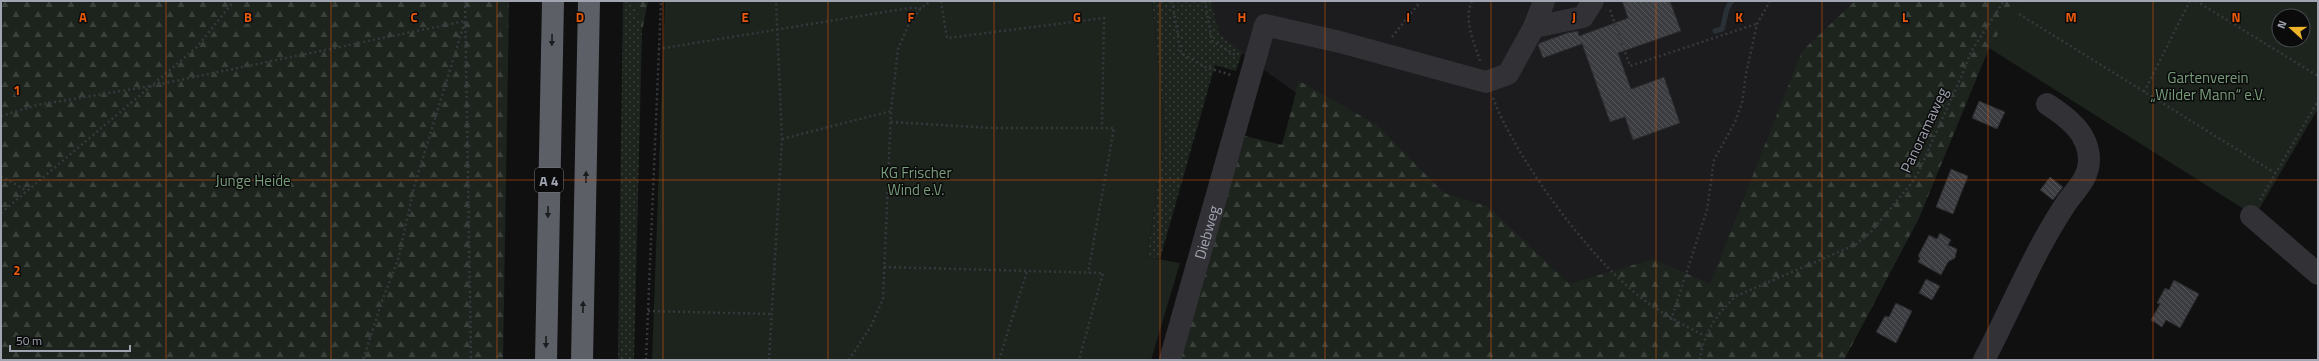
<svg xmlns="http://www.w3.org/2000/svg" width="2319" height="361" font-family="'Titillium Web',sans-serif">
<defs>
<pattern id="grass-dots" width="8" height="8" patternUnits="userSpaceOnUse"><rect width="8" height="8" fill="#1c241d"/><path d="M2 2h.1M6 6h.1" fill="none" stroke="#3a413b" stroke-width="1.8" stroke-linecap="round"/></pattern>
<pattern id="forest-firs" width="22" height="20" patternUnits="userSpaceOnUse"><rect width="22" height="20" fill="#1c241d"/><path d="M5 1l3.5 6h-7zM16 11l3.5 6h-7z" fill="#3a413b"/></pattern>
<pattern id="building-back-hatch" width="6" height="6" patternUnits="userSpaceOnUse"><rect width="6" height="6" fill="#3c3d41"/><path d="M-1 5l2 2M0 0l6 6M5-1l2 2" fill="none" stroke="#55565a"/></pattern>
</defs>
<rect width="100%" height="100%" fill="#101011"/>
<path fill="#1c1c1e" d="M1211,1H2021L1989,48L1919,218L1844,360H1667L1253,62L1220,36Z"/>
<g fill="url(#grass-dots)">
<path d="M623,1H631L637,7L642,31L634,360H618Z"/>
<path d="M1152,1H1211L1220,35L1242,52L1236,71L1215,65L1160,259L1147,257L1165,133Z"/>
</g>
<g fill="url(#forest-firs)">
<path d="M1,1H509L503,360H1Z"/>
<path d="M631,1H648L642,31L637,7Z"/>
<path d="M1855,1H2021L1989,48L1919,218L1844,360H1180L1245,136L1282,145L1299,81L1377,125L1444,193L1489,207L1569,284L1653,259L1710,284L1802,51Z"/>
</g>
<g fill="#1c241d" fill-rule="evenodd">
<path d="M665,1H1152L1165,133L1147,257L1180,263L1151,360H652Z"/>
<path d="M2021,1H2318V109L2255,216L1989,48ZM2279,16H2303V40H2279Z"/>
</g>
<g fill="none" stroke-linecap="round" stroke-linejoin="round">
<path stroke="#293036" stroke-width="5" d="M1715,31L1722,29C1726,19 1724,9 1732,1"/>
</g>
<g fill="url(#building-back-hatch)" stroke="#2a2a2d">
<path d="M1622,1H1670L1681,31L1618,53L1631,89L1664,77L1680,123L1633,140L1625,117L1610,122L1582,44L1543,58L1538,45L1540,43L1567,33L1578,31L1579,36L1628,18Z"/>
<path d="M1979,101L2005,112L1997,129L1972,118Z"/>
<path d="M1951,169L1968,176L1953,214L1936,207Z"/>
<path d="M2050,177L2063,187L2053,200L2040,190Z"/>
<path d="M1940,233L1951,240L1948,245L1957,249L1955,258L1948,262L1941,275L1918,262L1920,258L1918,256L1929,235L1937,239Z"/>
<path d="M1926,279L1940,286L1932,300L1919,293Z"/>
<path d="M2174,280L2199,294L2180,328L2166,320L2162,327L2151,320L2160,304L2157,303L2165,288L2169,290Z"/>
<path d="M1896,303L1912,311L1896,343L1876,332L1885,316L1889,317Z"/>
</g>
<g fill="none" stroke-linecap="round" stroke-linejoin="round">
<g stroke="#37383d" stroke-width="2.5" stroke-dasharray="2 3" stroke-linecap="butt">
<path d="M465,1L471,360"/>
<path d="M941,1L947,38L1104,18L1102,128"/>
<path d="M1172,1L1181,53L1205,67L1231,75"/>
<path d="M1205,1L1212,41L1237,56"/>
<path d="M1472,1C1463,20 1474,42 1480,61"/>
<path d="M2196,1L2318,76"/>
<path d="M1610,10L1630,66L1756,24"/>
<path d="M2019,14L2275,173"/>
<path d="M1392,37L1421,1"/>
<path d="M658,49L909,8H921"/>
<path d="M2144,92L2190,1"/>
<path d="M1493,98C1515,156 1580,244 1626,285C1650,307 1677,322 1705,336"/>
<path d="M1,116L37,105L151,86L465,21L414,187L398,260L382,301L363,360"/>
<path d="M891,122L991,128H1114L1088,273"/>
<path d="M782,139L891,111"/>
<path d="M1,176L27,191"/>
<path d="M2260,200L2318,101"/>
<path d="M1,213L197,47L234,1"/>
<path d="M884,267L1103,273L1079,360"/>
<path d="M648,311L771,314"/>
<path d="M1671,320L1707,210L1714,160L1735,122L1742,103L1746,74L1757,24L1770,1"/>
<path d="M646,360L661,1"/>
<path d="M769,360L782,139L776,1"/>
<path d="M849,360L871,326L883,299L891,111L898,49L908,26L921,8L931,1"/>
<path d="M999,360L1027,271"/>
<path d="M1700,360C1703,333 1717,314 1736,296L1855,245L1870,233L1910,185L1918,173L1961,77L1972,50L2004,1"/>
</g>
<g stroke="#313136" stroke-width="22">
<path d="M1534,27L1583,17L1593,1"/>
<path d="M2251,216L2318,274"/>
<path id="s1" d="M1170,360L1265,25L1340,42L1486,82L1508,74L1534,27L1544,1"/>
<path d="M1984,360C2012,307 2034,251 2067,202C2077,189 2089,177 2089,160C2089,133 2067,117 2047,104"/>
</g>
<g stroke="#5d5f67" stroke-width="22">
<path d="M546,360L553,1"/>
<path d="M582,360L589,1"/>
</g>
</g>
<defs><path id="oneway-solid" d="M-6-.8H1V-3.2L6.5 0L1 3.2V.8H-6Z"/></defs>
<g fill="#1b1c1e">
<use href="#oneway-solid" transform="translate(552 40) rotate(91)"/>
<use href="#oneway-solid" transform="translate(586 177) rotate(-89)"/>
<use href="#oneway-solid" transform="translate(548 212) rotate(91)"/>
<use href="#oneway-solid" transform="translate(583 307) rotate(-89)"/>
<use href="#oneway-solid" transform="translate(546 342) rotate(91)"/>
</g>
<path fill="none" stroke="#e8590c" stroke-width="1" stroke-opacity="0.55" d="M166,1V360M331,1V360M497,1V360M663,1V360M828,1V360M994,1V360M1160,1V360M1325,1V360M1491,1V360M1656,1V360M1822,1V360M1988,1V360M2153,1V360M1,180H2318"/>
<g text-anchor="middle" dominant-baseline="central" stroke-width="3" stroke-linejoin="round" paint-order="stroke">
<rect fill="#0b0b0c" stroke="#747780" stroke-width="1" x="535" y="168" width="28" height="24" rx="3"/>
<g font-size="14" font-weight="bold" fill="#a1a5b2">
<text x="549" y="180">A 4</text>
</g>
<g font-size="15" fill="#789d7b" stroke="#0b0b0c">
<text x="2208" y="77">Gartenverein<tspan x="2208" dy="17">„Wilder Mann“ e.V.</tspan></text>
<text x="916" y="172">KG Frischer<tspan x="916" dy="17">Wind e.V.</tspan></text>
<text x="253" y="180">Junge Heide</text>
</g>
<g font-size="15" fill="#a1a5b2" stroke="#0b0b0c">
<text transform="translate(1924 130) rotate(-65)">Panoramaweg</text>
<text stroke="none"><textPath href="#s1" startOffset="133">Diebweg</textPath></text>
</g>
</g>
<g font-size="13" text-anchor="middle" font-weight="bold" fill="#e8590c" stroke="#0b0b0c" stroke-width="3" stroke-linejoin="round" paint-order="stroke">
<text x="83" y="22">A</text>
<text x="248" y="22">B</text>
<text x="414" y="22">C</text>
<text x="580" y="22">D</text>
<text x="745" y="22">E</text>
<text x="911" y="22">F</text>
<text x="1077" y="22">G</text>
<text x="1242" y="22">H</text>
<text x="1408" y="22">I</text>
<text x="1574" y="22">J</text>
<text x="1739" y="22">K</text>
<text x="1905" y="22">L</text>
<text x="2071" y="22">M</text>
<text x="2236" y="22">N</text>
<text x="17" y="95">1</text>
<text x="17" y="275">2</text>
</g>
<rect width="2319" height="361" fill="none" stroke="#a1a5b2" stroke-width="4"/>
<g transform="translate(2291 28) rotate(291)"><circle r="19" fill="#0b0b0c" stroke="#47494e"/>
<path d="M0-3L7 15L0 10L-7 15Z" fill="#eeb42a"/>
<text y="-6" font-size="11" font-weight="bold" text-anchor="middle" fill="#a1a5b2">N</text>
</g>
<path d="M10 345v6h120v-6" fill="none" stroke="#a1a5b2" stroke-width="2"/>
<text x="16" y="345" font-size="12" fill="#a1a5b2" stroke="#0b0b0c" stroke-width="3" paint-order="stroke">50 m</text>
</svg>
